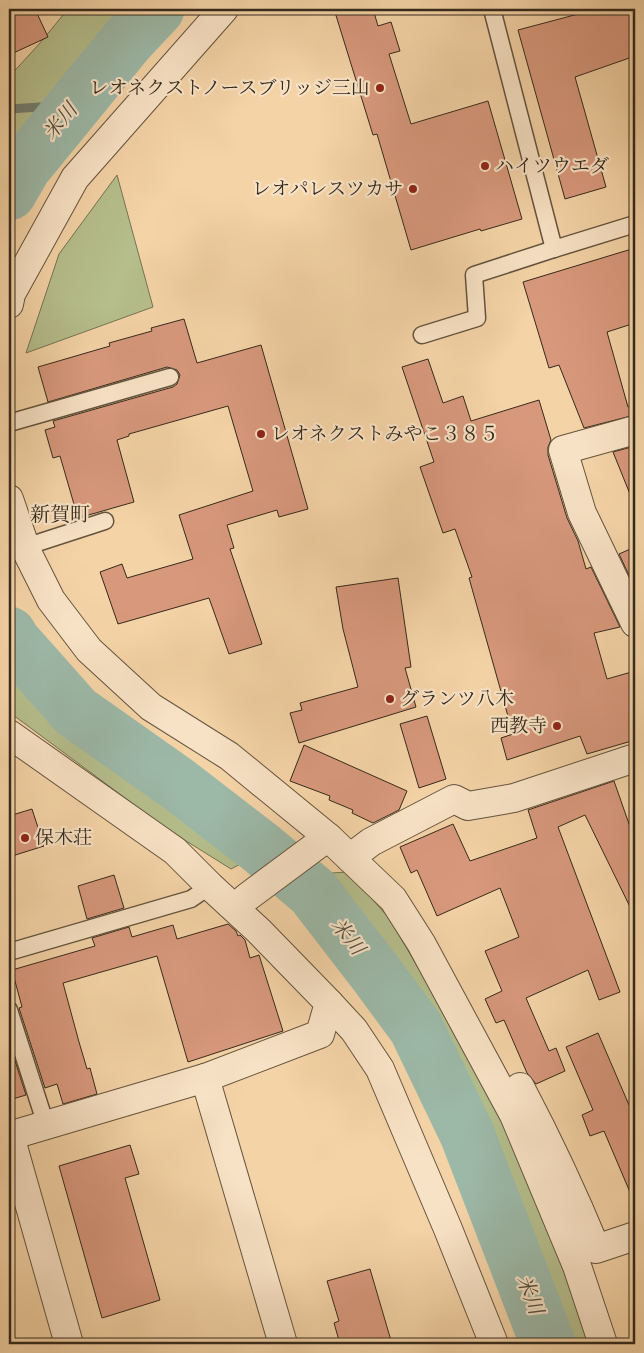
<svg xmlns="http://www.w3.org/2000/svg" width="644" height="1353" font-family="'IM FELL DW Pica','Noto Serif JP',serif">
<rect width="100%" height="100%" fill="#f4d3a6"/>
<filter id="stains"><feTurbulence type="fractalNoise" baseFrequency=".004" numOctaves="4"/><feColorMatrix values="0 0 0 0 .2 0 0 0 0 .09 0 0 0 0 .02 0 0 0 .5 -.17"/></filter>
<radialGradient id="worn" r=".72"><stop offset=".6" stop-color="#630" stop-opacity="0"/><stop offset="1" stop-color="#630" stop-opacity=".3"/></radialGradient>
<g fill="#b5be8c" stroke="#747454">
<path d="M68,9H140L103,50L9,170V77L40,43Z"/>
<path d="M117,175L153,307L26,353L59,254Z"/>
<path d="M9,654L44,695L115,760L192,804L250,859L231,869L167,829L9,712Z"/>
<path d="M348,872L389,918L495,1099L594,1344H571L504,1172L441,1038L318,883L331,873Z"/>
</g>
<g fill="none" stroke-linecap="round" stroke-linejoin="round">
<path stroke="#727f70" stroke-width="9" d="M9,109L40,107L62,122"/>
<g stroke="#9cb8a7" stroke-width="55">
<path d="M9,193L24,167L127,41L157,9"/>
<path d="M9,634L13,641L76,712L178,784L261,848L313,892L377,975L416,1028L467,1134L548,1344"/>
</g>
</g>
<g fill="#d8987c" stroke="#342a1d">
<path d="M9,9H35L48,37L9,55Z"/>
<path d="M334,9H373L378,26L391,22L400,51L389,54L411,124L488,101L522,219L481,231L480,229L411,250L377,134L373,135Z"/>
<path d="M597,9H635V56L575,77L606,187L565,199L518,30Z"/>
<path d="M635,248V323L607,332L628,407L635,405V415L584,428L559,365L549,368L523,282Z"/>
<path d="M184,319L197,363L261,345L308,509L279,517L277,510L227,525L234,548L230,549L262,644L229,654L209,598L118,624L100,572L122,564L127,578L193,559L179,515L253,491L228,406L129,434V436L117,440L134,502L78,518L60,456L53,458L45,430L55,427L53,421L173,387L177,384L180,375L177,370L167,367L48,402L38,367L110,346L109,343L152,331L151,328Z"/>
<path d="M428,359L443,403L463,396L471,421L539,400L551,440L548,447V455L567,518L578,541L586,569L591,567L620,627L594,633L607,679L635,671V740L587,754L580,736L507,760L501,738L513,734L469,578L472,577L455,529L443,533L420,467L434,462L402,367Z"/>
<path d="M635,446V504H634L613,452Z"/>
<path d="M635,547V588L619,554Z"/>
<path d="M398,578L411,667L405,668L416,707L299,743L290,713L302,710L300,703L358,687L343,629L336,587Z"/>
<path d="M427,716L446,779L419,788L400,724Z"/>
<path d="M304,745L407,791L399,810L373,823L352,813L353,810L329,800L330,796L290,781Z"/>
<path d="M614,781L635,841V917L585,815L558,827L620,992L599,1000L588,970L526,998L549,1051L556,1048L565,1071L536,1084L527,1073L504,1020L496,1023L485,999L502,991L485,951L519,937L500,888L437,916L417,870L411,873L400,847L453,824L470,861L537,838L528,810Z"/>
<path d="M32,809L44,846L9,857V816Z"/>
<path d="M114,875L124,908L87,919L78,886Z"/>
<path d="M228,924L236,931L238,936L240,935L245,940L250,958L259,955L283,1031L188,1062L157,956L63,983L79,1042L87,1069L90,1068L97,1094L63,1104L57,1084L45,1088L19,1008L22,1007L12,970L95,946L92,938L129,927L132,937L173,925L177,939Z"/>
<path d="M598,1033L629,1105L635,1102V1204L604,1131L590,1136L582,1115L593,1110L566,1047Z"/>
<path d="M9,1042L26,1095L9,1100Z"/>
<path d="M130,1145L139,1174L125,1178L160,1300L102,1318L59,1166Z"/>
<path d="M370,1269L392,1344H340L334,1323L339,1321L327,1281Z"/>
</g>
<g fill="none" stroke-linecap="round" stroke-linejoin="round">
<g stroke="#64543f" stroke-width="19">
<g id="lane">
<path d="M492,9L554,249L635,224"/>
<path d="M422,335L477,318L474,275L554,249"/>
<path d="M9,423L170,377"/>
<path d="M25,547L105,521"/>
<path d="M9,952L191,899L210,886"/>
<path d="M9,1010L46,1125"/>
</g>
</g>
<g stroke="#64543f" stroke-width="30">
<g id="street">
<path d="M9,304L11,294L75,178L224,9"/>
<path d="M635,430L563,450L582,513L635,623"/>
<path d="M9,499L27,552L51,600L89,650L151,707L229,756L328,837L393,899L421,943L514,1115L577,1266L603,1344"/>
<path d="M9,734L175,851L210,886L259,931L329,1003L320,1034L205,1078L9,1136"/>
<path d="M350,858L371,842L454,799L468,806L514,798L635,758"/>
<path d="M235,908L246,898L328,837"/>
<path d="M329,1003L354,1030L380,1069L448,1229L494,1344"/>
<path d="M205,1078L283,1344"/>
<path d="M520,1087C548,1140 573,1193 596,1249L635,1236"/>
<path d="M10,1136L69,1344"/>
</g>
</g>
<use href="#lane" stroke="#f8e2c5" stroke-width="16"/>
<use href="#street" stroke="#f8e2c5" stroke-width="28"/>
</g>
<g fill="#8f2418" stroke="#f8e2c5" stroke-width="2">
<circle cx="380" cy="88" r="5"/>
<circle cx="485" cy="166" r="5"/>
<circle cx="413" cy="189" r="5"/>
<circle cx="261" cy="434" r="5"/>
<circle cx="390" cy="699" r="5"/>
<circle cx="557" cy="726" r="5"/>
<circle cx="25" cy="838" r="5"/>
</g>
<g text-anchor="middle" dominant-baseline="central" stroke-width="4.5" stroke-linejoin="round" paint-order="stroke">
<g font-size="19" fill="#342a1d" stroke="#f8e2c5" text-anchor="start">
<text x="370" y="88" text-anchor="end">レオネクストノースブリッジ三山</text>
<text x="495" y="166">ハイツウエダ</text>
<text x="403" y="189" text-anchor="end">レオパレスツカサ</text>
<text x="271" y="434">レオネクストみやこ３８５</text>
<text x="400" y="699">グランツ八木</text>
<text x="547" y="726" text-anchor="end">西教寺</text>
<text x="35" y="838">保木荘</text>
</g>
<g font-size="20" font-style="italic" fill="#4e4e40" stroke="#f8e2c5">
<text transform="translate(61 122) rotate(-50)">米川</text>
<text transform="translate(347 937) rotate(52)">米川</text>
<text transform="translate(529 1295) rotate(69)">米川</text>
</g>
<g font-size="20" fill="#342a1d" stroke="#f8e2c5">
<text x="60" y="515">新賀町</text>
</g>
</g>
<rect width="644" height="1353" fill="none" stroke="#f4d3a6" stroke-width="30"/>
<rect x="10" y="10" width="624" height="1333" fill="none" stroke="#342a1d" stroke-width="2.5"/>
<rect x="15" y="15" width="614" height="1323" fill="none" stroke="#342a1d"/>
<rect width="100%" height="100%" filter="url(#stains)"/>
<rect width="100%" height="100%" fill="url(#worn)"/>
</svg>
